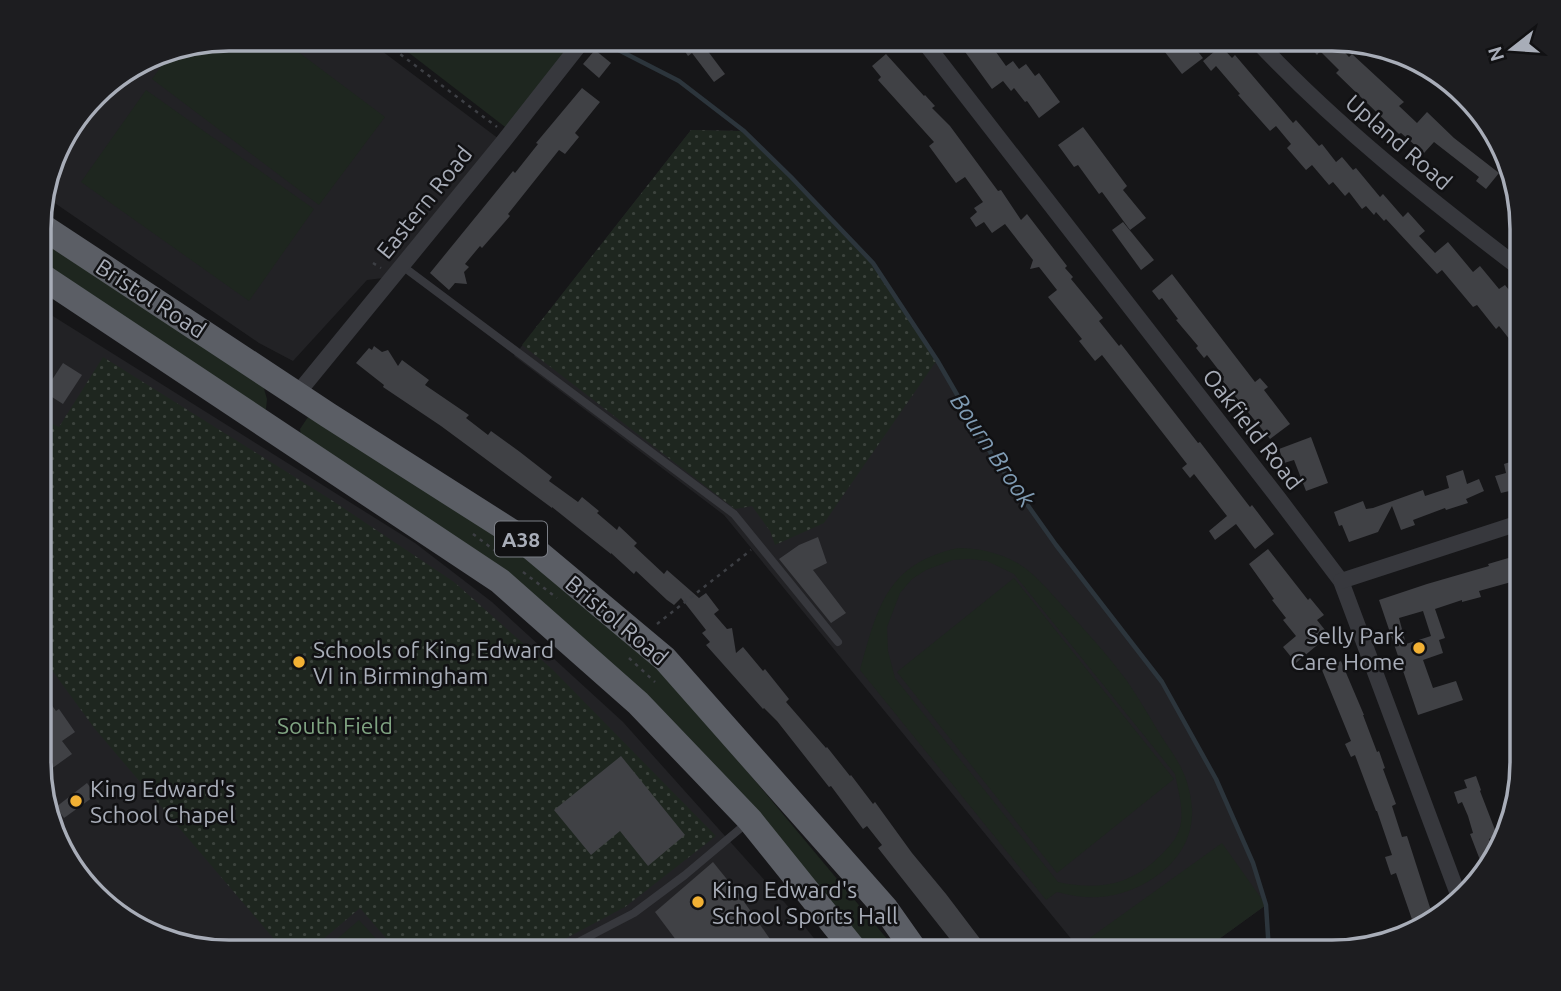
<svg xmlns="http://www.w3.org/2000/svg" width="1561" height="991" font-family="Ubuntu,sans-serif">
<defs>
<pattern id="park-dots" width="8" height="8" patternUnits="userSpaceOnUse" patternTransform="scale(1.75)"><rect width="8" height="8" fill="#1e261f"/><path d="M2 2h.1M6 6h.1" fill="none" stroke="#3c433d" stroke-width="1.8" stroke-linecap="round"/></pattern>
</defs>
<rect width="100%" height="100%" fill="#161618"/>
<g fill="#222225">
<path d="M229,39H366L503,142L391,277L367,280L293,361L259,343L43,195L58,144L103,86L156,53Z"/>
<path d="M691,130L744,131L791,177L873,263L937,360L992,455L1056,545L1162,682L1216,779L1253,862L1266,905L1201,952H1082L724,515L514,356Z"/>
<path d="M40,308L415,543L492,602L623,722L793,912L825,952H228L123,921L70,868L40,787Z"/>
</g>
<g fill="#1e261f" fill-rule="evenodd">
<path d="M229,39H281L385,117L319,205L152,79L174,49Z"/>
<path d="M391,39H577L509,130Z"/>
<path d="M146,90L314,209L249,301L81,182Z"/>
<path d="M40,235L262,382L267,399L266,409L260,411L40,261Z"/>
<path d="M308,417L511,542L661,668L898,952H869L647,696L301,435L300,429Z"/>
<path d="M958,548C979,548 1001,553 1019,564C1034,573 1049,591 1061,604C1084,629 1107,654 1127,681C1138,697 1148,714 1158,731C1166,744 1177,758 1183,772C1188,782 1191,797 1192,808C1194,840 1175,866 1149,881C1118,899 1091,901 1057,892L1046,900L860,670C878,607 886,564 958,548ZM969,559L987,561L1014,574L1175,774C1178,790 1183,806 1181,822C1179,836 1171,845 1162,854C1132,885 1099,891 1058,882L895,678L888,651L887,627L900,593L912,579L926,570L953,560Z"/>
<path d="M1014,578L1174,779L1057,873L897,672Z"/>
<path d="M1222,843L1266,905L1201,952H1085L1080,945Z"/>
<path d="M359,920L388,952H321H322Z"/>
</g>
<g fill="url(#park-dots)">
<path d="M691,130L744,131L873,263L937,360L824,523L775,545L770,531L752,506L735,509L522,345Z"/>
<path d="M103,357L333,501L454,582L553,670L716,836L625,907L557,943L537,952H398L360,908L308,952H285L95,729L40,654V418L59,427Z"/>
</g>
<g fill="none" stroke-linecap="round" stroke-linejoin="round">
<path stroke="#2c353c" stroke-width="4.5" d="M597,39L679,81L744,131L791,177L873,263L937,360L992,455L1056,545L1162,682L1216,779L1253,863L1266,905L1269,952"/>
</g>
<g fill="#404145" fill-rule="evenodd">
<path d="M676,38H698L725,74L714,82L692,53L688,56Z"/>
<path d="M955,38H986L1006,66L1013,61L1019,69L1026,64L1035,76L1039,73L1060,102L1039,118L1027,101L1025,102L1014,88L1011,91L1003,81L992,89Z"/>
<path d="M1154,38H1187L1203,58L1182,74Z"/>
<path d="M1302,38H1331L1349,57L1352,54L1404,102L1399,106L1417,123L1427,112L1454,138L1499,173L1486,189L1476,181L1479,177L1434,142L1424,153L1401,133L1399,134L1336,73L1339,70L1320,51L1317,55Z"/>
<path d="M1221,46L1232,58L1235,55L1293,123L1296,120L1319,146L1322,144L1336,162L1342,157L1353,170L1356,168L1380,197L1383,194L1403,217L1408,212L1425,231L1419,236L1435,253L1448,242L1473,272L1480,266L1499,289L1505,285L1522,306V355L1499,326L1496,329L1477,305L1473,307L1442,270L1437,274L1386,219L1384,221L1376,212L1374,215L1366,206L1362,209L1349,192L1345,196L1333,182L1329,185L1312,165L1306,170L1287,148L1291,144L1276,126L1270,131L1238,95L1240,94L1216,66L1211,71L1203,61Z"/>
<path d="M595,50L611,63L599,78L583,64Z"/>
<path d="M886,54L924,96L925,95L935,106L932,108L950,126L998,191L1001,190L1021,220L1027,214L1067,266L1065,268L1073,277L1071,279L1103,318L1099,321L1119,346L1121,344L1198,443L1200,442L1250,507L1252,505L1274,534L1255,549L1236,524L1215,540L1209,531L1227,516L1194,474L1190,478L1182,468L1187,464L1102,355L1095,361L1079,341L1082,339L1048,297L1057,290L1039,267L1030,269L1033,260L1005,224L992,233L984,222L976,227L970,218L977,212L974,208L983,202L965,177L956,183L929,146L934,142L878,80L881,77L872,66Z"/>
<path d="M582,88L600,102L575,133L579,137L565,154L559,150L508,214L510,216L482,248L480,246L465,264L469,267L464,272L467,284L455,283L449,290L430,273L513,171L515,173L538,144L536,143Z"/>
<path d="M1083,127L1127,186L1123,190L1146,218L1130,230L1102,192L1099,194L1078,165L1074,167L1058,145Z"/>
<path d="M1123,222L1154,260L1141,270L1112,230Z"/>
<path d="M1172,274L1255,382L1260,378L1268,387L1264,390L1290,424L1270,439L1221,379L1224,377L1207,355L1204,358L1196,348L1198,346L1176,320L1178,319L1162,298L1159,300L1152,291Z"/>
<path d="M374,346L382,352L388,350L398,366L402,360L429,380L425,385L469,415L466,418L488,435L491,431L520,452L552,477L549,481L578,502L582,497L599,511L597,513L617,530L619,526L637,543L634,546L664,574L667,570L699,598L706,593L719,610L714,614L727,629L732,628L736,653L743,647L763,671L765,669L789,699L786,702L826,748L827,747L850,776L851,775L873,804L875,802L912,853L946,894L990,952H960L878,848L882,845L867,826L863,829L831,786L829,787L777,721L764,708L763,709L706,645L710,642L702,633L706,630L681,598L674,605L667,600L636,571L634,574L611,553V554L582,531L552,507V508L441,426L383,387L384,385L356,363L369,348L372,350Z"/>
<path d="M63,363L82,375L63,404L44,392Z"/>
<path d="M1311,437L1328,483L1306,491L1294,460L1284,463L1279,449Z"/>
<path d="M1522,458V488L1501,493L1495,476L1506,473L1504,464Z"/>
<path d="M1463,470L1467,484L1479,479L1484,491L1466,499L1468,503L1446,510L1445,508L1413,520L1415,525L1401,530L1392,506L1378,532L1349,542L1342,525L1339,526L1334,512L1363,501L1366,509L1373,508L1423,490L1425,496L1449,488L1446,476Z"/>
<path d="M818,537L827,563L813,570L846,613L831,623L779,559L799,545Z"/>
<path d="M1268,549L1308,600L1310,598L1324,615L1317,620L1329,635L1296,663L1283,647L1296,636L1283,620L1286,618L1272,600L1274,599L1249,564Z"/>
<path d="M1522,554V579L1479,591L1481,597L1462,602V600L1435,609L1445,638L1439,640L1443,653L1423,660L1433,688L1456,681L1463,700L1418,715L1379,600L1427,584L1489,566L1488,564ZM1423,611L1431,636L1406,644L1399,618Z"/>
<path d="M1341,661L1364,715H1363L1377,752L1379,751L1385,768L1383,769L1396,804L1392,806L1402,837L1407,836L1434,920L1427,927L1416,931L1396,873L1391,875L1385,857L1392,855L1377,811H1376L1355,755L1351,757L1345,744L1351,741L1322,670Z"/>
<path d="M40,689L56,711L59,709L75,732L62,741L72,754L40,777Z"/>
<path d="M621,756L685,835L648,866L620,831L591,855L554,810Z"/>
<path d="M1476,776L1481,790L1480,791L1497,835L1489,839L1495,854L1491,868L1485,873L1470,834L1473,833L1468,816L1462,802L1458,804L1454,792L1467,788L1464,780Z"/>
<path d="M87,783L96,795L64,818L56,807Z"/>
<path d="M713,862L738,893L779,952H685L655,912Z"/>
</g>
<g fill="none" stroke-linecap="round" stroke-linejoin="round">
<g stroke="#3d3f44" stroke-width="2.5" stroke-dasharray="3.5 5" stroke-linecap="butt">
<path d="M380,39L497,127"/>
<path d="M373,263L381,268"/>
<path d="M473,534L498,553"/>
<path d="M523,572L557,598"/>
<path d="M657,624L751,550"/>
<path d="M629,658L655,682"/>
</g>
<g stroke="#37383d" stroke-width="8">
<path d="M401,265L734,514L838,642"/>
<path d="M563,950L634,913L685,875L748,822"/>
</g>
<g stroke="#37383d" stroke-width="16">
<path d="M922,39L1279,499L1341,581L1459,897"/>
<path d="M1255,39C1335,125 1429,199 1522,270"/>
<path d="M297,394L503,142L584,39"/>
<path d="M1341,581L1522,522"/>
</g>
<g stroke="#5b5e65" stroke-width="26">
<path d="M40,225L328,415L518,536L665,659L885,908L916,952"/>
<path d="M40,275L500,581L638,703L750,820L856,952"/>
</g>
</g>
<g fill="#f2b134" stroke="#111113" stroke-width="2.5">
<circle cx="1419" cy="648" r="7"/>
<circle cx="299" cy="662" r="7"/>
<circle cx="76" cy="801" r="7"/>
<circle cx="698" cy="902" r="7"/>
</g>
<g text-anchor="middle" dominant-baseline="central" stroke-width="5" stroke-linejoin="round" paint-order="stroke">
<rect fill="#111113" stroke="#7b7e86" stroke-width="2" x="495" y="521.5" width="52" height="35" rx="5"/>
<g font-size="21" font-weight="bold" fill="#a8adb8">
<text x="521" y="539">A38</text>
</g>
<g font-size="23" fill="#a8adb8" stroke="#111113">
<text transform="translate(1399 142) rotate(41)">Upland Road</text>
<text transform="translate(424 202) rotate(-51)">Eastern Road</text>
<text transform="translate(151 298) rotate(33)">Bristol Road</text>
<text transform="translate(1253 429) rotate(52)">Oakfield Road</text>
<text transform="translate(617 620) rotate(40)">Bristol Road</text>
</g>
<g font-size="23" fill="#a8adb8" stroke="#111113" text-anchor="start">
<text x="1405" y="635" text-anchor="end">Selly Park<tspan x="1405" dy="26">Care Home</tspan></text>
<text x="313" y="649">Schools of King Edward<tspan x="313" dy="26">VI in Birmingham</tspan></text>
<text x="90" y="788">King Edward's<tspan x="90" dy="26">School Chapel</tspan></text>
<text x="712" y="889">King Edward's<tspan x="712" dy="26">School Sports Hall</tspan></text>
</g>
<g font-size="23" fill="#7fa381" stroke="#111113">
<text x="335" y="725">South Field</text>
</g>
<g font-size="24" font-style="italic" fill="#7f9bb3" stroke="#111113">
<text transform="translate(993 450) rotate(56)">Bourn Brook</text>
</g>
</g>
<path d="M0 0H1561V991H0ZM229 51H1332A178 178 0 0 1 1510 229V762A178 178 0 0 1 1332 940H229A178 178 0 0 1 51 762V229A178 178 0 0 1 229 51Z" fill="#1d1d20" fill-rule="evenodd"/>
<path fill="none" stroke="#a8adb8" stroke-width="3.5" d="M229 51H1332A178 178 0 0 1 1510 229V762A178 178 0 0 1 1332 940H229A178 178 0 0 1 51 762V229A178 178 0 0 1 229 51Z"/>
<g transform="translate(1512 49) rotate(253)" stroke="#111113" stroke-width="5" paint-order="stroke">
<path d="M0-5L12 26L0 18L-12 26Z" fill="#a8adb8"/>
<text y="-10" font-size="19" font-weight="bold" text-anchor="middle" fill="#a8adb8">N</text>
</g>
</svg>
